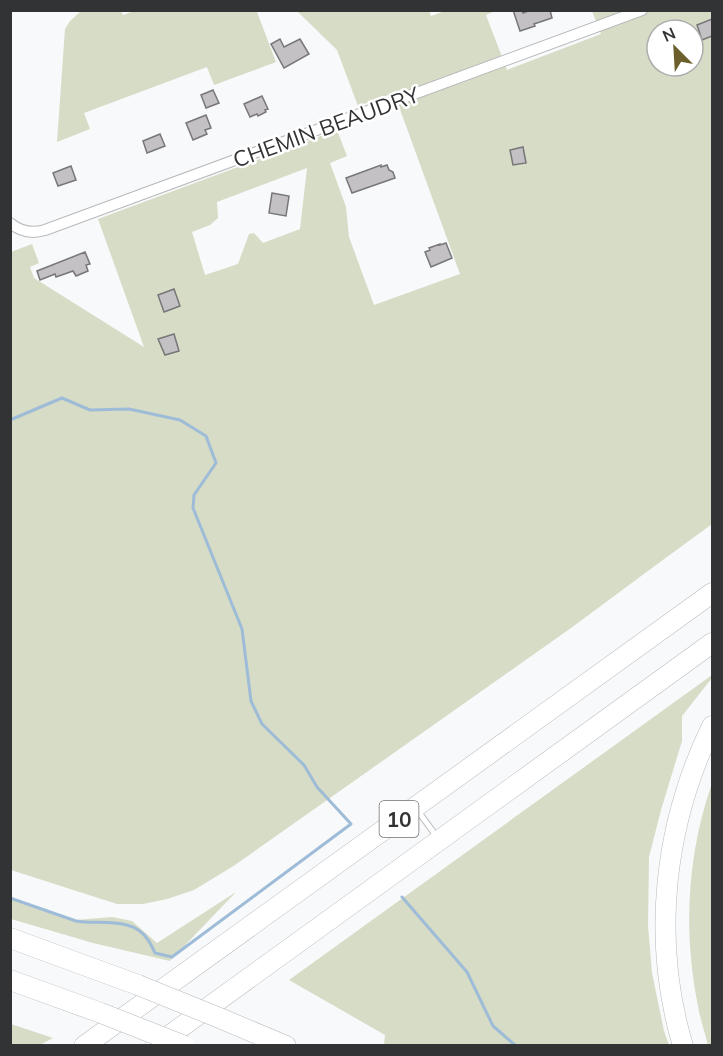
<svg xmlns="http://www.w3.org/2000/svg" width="723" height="1056" font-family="Mulish,sans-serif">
<rect width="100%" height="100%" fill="#f8f9fb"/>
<g fill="#d6dcc5" fill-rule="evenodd">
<path d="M429,10L431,16L445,11H495L486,15L507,70L601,34L592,11H712V524L656,565L571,628L235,865L194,890L167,899L143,904H117L11,870V252L32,244L39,263L30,267L34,278L144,347L98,219L337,130L347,156L330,163L346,207L349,237L374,305L460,274L394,93L358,106L337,50L297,11ZM657,30H693V66H657ZM307,168L300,229L263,243L254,233L249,234L238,264L205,275L192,232L210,225L218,218L217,202Z"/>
<path d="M134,11H260L257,12L276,62L214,85L207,67L84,113L90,129L57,142L65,29L70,21L81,11H121L123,15Z"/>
<path d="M712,675V678L682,716V741L661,810L649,857L648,925L652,973L664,1031L669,1045H384L385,1035L289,980Z"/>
<path d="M712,783V1045L708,1046C705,1032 700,1019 698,1006C683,932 687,855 712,783Z"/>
<path d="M236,892L170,961L93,943L11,919V899L76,920L112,917L132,921L157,943Z"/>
<path d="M11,1024L53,1038L40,1045H11Z"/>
</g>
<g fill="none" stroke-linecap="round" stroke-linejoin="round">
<g stroke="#9ebcd7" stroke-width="3">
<path d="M10,420L62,398L90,410L129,409L180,420L206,436L216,463L194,495L193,508L242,629L251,701L262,724L304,765L317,787L351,824L172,957L155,953C153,949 151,944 148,940C133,916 99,925 76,921L10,898"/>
<path d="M402,897L467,972L493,1026L516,1046"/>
</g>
</g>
<g fill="#c3c1c3" stroke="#777678" stroke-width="1.5">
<path d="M513,10H522L523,13L531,10H550L552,18L534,24L535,26L520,31Z"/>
<path d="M712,19V36L702,40L697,25Z"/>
<path d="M280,39L284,47L300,39L309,54L284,68L271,44Z"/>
<path d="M213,90L219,103L206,108L201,95Z"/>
<path d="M262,96L268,109L265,110L266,112L258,116L257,114L250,117L244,104Z"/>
<path d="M206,115L211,128L205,130L207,134L193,140L186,123Z"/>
<path d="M160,134L165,146L147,153L143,141Z"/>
<path d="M523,147L526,163L513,165L510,150Z"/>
<path d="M381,165V167L387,165L389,170L393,172L395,178L352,193L346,178Z"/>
<path d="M71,166L76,180L58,186L53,173Z"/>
<path d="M272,193L289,196L286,216L269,213Z"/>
<path d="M446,243L452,258L431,267L425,252L430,250L429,248L440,244V245Z"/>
<path d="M85,252L90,264L86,265L88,271L76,276L73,271L56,277L55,274L40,280L37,271Z"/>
<path d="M174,289L180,306L164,312L158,295Z"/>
<path d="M174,334L179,351L165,355L158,339Z"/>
</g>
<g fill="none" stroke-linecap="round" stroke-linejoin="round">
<g stroke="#b8babc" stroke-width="7">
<path id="service" d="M418,811L437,837"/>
</g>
<g stroke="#b8babc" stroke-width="12">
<path id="minor" d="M10,223C21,232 32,234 45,230L642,10"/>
</g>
<g stroke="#b8babc" stroke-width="21">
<g id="motorway">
<path d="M10,938L138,985"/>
<path d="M10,980L101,1013"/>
<path d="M222,1019L286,1046"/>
<path d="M84,1046L712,593"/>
<path d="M155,1046L712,643"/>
<path d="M683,1046C651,939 664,825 712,726"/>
</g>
</g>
<use href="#service" stroke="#fff" stroke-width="5"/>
<use href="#minor" stroke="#fff" stroke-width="10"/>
<use href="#motorway" stroke="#fff" stroke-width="20"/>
<g stroke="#b8babc" stroke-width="21" stroke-linecap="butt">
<g id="motorway-bridge">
<path d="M138,985L222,1019"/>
<path d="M101,1013L185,1046"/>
</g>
</g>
<use href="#motorway-bridge" stroke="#fff" stroke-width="20"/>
</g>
<g text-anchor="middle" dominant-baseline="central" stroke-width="5" stroke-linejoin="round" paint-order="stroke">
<rect fill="#fff" stroke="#707071" stroke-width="1.5" x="379.5" y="801" width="39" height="36" rx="4.5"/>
<g font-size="21" font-weight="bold" fill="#323334">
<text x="399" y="819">10</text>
</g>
<g font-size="22" fill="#323334" stroke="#fff">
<text transform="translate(326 127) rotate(-20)">CHEMIN BEAUDRY</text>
</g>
</g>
<rect width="723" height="1056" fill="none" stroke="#323334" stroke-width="24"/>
<g transform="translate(675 48) rotate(336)"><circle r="28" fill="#ffffff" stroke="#adadae" stroke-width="1.5"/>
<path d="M0-4.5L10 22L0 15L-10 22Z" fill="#6c5f2c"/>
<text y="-9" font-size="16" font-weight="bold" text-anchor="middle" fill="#323334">N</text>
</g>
</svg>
